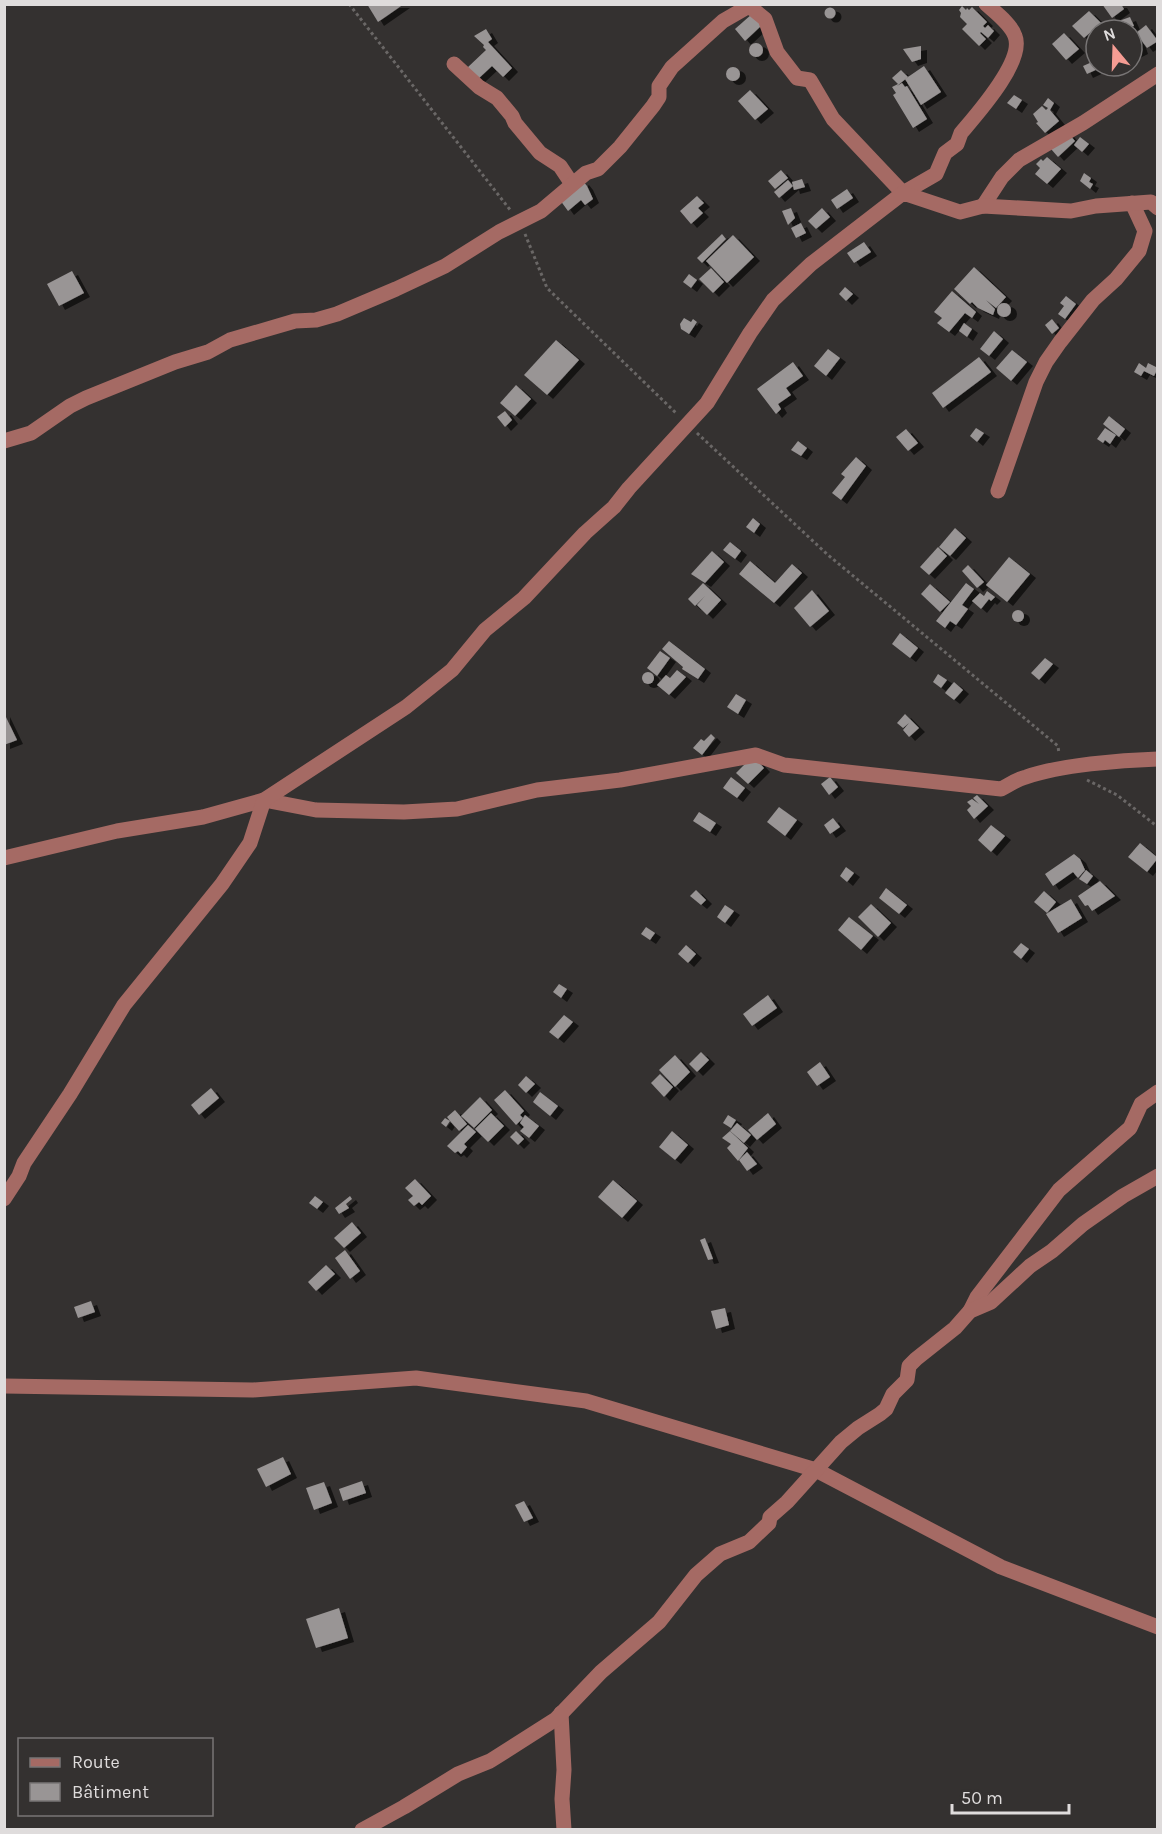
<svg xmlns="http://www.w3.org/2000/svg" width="1162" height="1834" font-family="Karla,sans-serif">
<defs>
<filter id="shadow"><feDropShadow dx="6" dy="4" stdDeviation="0" flood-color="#0009"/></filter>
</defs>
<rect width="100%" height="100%" fill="#343130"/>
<g fill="#999595" filter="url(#shadow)">
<path d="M367,4H404L378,22Z"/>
<path d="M1102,4H1121L1124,9L1112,18Z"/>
<path d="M962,6L966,10L967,8L969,10L972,7L987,22L983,26L985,28L988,25L994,31L988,38L981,32L980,33L986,39L979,46L962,29L967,24L960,17L961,13L959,10Z"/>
<circle cx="830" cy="13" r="5.5"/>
<path d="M1089,11L1101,23L1084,38L1072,26Z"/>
<path d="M752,14L762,25L745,41L735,29Z"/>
<path d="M1130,17L1134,26L1119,30L1116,22Z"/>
<path d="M1146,25L1158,41L1147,48L1136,33Z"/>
<path d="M486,29L492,39L488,42L512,68L503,77L492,66L478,79L467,68L486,50L483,47L484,45L474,36Z"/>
<path d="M1064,33L1079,49L1066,60L1052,44Z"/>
<path d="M1138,38L1142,50L1132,55V40Z"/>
<circle cx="756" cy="50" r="7"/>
<path d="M921,46V59L912,62L903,49Z"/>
<path d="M1096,49V66H1104L1087,74L1083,66L1092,62L1088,52Z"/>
<path d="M924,66L941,92L921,105L905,79Z"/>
<circle cx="733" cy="74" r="7"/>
<path d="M901,70L908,77L897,86L902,83L905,87L907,86L927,119L913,128L893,95L896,93L892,87L898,84L892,78Z"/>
<path d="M750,90L768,109L755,120L738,101Z"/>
<path d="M1014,95L1022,100L1016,109L1007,103Z"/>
<path d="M1048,98L1054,103L1050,110L1059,121L1045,133L1036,123L1038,122L1033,114L1042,106L1046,110L1048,108L1043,105Z"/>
<path d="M1068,133L1075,141L1058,157L1051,149Z"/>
<path d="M1080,137L1089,144L1082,152L1074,145Z"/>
<path d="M1047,157L1061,169L1047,184L1035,174L1040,168L1036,164L1041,159L1043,161Z"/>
<path d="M781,170L788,178L775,189L768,181Z"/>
<path d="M1084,173L1091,178L1089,182L1093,184L1090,189L1080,181Z"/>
<path d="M802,179L805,187L794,190L792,182Z"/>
<path d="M788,180L793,186L779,198L774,192Z"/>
<path d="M583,181L587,186L593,199L585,205L581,200L568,211L560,200Z"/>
<path d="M847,189L853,198L837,209L831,200Z"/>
<path d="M697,196L704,203L698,208L703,213L691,224L680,211Z"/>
<path d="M791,208L795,218L788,225L782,211Z"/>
<path d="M822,208L830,217L816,229L808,221Z"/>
<path d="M801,223L806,233L796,238L791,228Z"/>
<path d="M722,234L726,239L702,263L697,258Z"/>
<path d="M733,235L754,257L727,283L706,261Z"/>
<path d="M864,242L871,252L854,263L847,253Z"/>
<path d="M974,267L1006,297L996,308L986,300L995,309L993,315L978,308L972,302L970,304L954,289Z"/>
<path d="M711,268L724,282L713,293L699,279Z"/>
<path d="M72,271L84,293L59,306L47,284Z"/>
<path d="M689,274L697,280L691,288L683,282Z"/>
<path d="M845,287L853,294L846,301L839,294Z"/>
<path d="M952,291L976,312L972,318L965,313L949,332L937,323L942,318L934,312Z"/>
<path d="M1066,296L1076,304L1065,319L1058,314L1064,306L1060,303Z"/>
<circle cx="1004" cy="310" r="7"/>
<path d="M684,318L691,322L693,319L697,322L689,334L681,329L680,324Z"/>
<path d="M1052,319L1059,328L1052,334L1045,325Z"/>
<path d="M964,323L972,329L967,337L959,331Z"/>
<path d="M994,331L1003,339L989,356L980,349Z"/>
<path d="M556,340L579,360L547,395L524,375Z"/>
<path d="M828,349L840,358L826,376L814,366Z"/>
<path d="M1012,350L1027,362L1011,381L996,368Z"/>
<path d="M979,357L991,372L943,408L932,393Z"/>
<path d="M793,362L803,376L786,388L791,395L778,404L781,409L776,414L757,389Z"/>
<path d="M1139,363L1146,368L1148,363L1158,368L1154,376L1144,371L1141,376L1134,372Z"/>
<path d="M516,385L531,399L515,416L500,403Z"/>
<path d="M505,411L512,420L505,427L497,417Z"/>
<path d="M1109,416L1125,429L1119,437L1103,424Z"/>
<path d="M976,428L984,433L977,442L970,436Z"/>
<path d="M1105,428L1116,435L1110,444L1105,440L1103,443L1097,439Z"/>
<path d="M906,429L918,443L908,451L896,437Z"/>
<path d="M798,441L807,448L801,456L791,450Z"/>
<path d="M856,457L866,466L841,500L832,493L845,477L841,474Z"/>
<path d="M753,518L760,524L754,533L746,527Z"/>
<path d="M955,528L966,538L950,556L939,547Z"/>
<path d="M730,542L741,551L735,559L723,550Z"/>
<path d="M938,547L947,556L929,575L920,567Z"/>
<path d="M712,551L724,562L705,583L691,574Z"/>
<path d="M1009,557L1030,574L1007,602L986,585Z"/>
<path d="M750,561L775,583L792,564L802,573L774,603L739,574Z"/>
<path d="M968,565L984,582L977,588L962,571Z"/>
<path d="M703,583L721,600L707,615L697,605L705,596L695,606L688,599Z"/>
<path d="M966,583L974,589L962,605L968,609L956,625L950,621L945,628L936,621Z"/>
<path d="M930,584L950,602L940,612L921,594Z"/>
<path d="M812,590L829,611L810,627L794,608Z"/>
<path d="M987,591L995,597L991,601L989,599L981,609L972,601L980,593L984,596Z"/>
<circle cx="1018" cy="616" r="6"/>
<path d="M900,633L918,648L910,658L892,644Z"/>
<path d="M669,641L705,669L698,679L682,669L683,667L662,649Z"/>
<path d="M660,651L670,658L657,676L647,668Z"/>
<path d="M1045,658L1053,664L1039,680L1031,673Z"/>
<path d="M677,670L686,677L669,695L657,685L666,675L670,678Z"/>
<circle cx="648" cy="678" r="6"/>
<path d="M938,674L947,680L941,688L933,682Z"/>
<path d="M954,682L963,690L954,700L945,693Z"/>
<path d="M736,694L746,700L738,714L727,707Z"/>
<path d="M4,713L17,740L4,745Z"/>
<path d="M905,714L919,728L909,737L903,730L909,723L903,728L897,723Z"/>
<path d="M711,734L715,738L702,755L693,748L701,739L704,741Z"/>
<path d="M753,756L764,768L748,784L736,773Z"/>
<path d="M731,777L745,788L737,798L723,788Z"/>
<path d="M830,777L838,787L829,795L821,784Z"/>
<path d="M977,795L988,806L974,819L967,810L971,806L967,802L972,799L979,804L973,798Z"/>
<path d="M779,807L797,820L785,836L767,822Z"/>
<path d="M699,812L716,823L710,832L693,821Z"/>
<path d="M833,818L840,827L830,834L824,825Z"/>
<path d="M991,825L1005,836L991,852L978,840Z"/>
<path d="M1140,843L1158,858L1147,872L1128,857Z"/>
<path d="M1074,854L1080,859L1085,870L1078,878L1073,872L1053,886L1045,874Z"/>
<path d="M846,867L854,873L847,882L840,876Z"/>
<path d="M1086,870L1093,876L1087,884L1079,879Z"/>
<path d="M1100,881L1115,896L1092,911L1088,905L1085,906L1078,896Z"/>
<path d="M886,888L907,905L899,914L879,898Z"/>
<path d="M696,890L706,900L701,905L690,896Z"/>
<path d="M1044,891L1056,902L1047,913L1034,902Z"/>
<path d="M1071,899L1082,918L1058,933L1046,914Z"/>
<path d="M871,904L891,923L878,937L858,917Z"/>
<path d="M725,905L734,911L725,923L717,917Z"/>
<path d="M849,917L873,936L861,950L838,930Z"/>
<path d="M646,927L655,933L650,940L641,934Z"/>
<path d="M1021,943L1029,949L1021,959L1013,952Z"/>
<path d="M686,945L696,954L688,963L678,954Z"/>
<path d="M559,984L567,989L561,998L553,992Z"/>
<path d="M768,995L777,1008L752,1026L743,1014Z"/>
<path d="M564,1015L573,1022L558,1039L549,1032Z"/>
<path d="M701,1052L709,1060L697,1072L689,1064Z"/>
<path d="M675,1055L690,1072L675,1087L659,1070Z"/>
<path d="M820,1062L830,1077L817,1086L807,1072Z"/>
<path d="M660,1074L673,1087L664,1097L651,1083Z"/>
<path d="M526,1076L535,1084L526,1093L518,1085Z"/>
<path d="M211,1088L219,1098L199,1115L191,1105Z"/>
<path d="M505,1090L524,1111L520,1115L523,1118L516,1125L494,1100Z"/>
<path d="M540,1092L558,1106L550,1116L533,1102Z"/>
<path d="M480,1097L492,1110L474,1128L461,1116Z"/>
<path d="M455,1110L467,1124L459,1131L450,1121L446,1127L441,1123L445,1118L450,1121L447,1117Z"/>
<path d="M491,1113L504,1126L488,1142L475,1129Z"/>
<path d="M768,1113L776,1124L757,1140L748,1130Z"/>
<path d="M525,1115L539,1126L529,1138L520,1131L524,1127L520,1123Z"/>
<path d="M728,1115L736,1120L731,1128L723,1123Z"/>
<path d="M737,1123L751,1135L744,1143L730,1131Z"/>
<path d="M468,1125L476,1132L464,1144L467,1147L461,1154L458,1151L455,1153L447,1146Z"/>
<path d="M516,1131L524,1139L518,1145L510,1137Z"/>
<path d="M672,1131L688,1145L675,1160L659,1147Z"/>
<path d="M730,1131L748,1148L738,1161L727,1148L731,1144L722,1138Z"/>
<path d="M747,1152L757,1164L747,1171L739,1160Z"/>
<path d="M415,1179L431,1196L422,1205L419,1202L414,1206L408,1200L413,1196L405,1188Z"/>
<path d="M613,1180L637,1201L622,1218L598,1197Z"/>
<path d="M315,1196L323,1202L317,1209L309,1203Z"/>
<path d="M350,1196L352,1199L346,1204L349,1208L339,1214L335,1208Z"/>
<path d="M352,1222L361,1233L344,1248L334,1238Z"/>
<path d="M705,1238L713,1259L708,1260L700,1240Z"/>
<path d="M345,1250L360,1271L350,1279L335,1258Z"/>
<path d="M326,1265L335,1274L316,1291L308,1282Z"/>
<path d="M91,1301L95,1312L78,1318L74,1307Z"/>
<path d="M725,1308L729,1325L716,1329L711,1311Z"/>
<path d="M283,1457L291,1474L266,1487L257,1469Z"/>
<path d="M362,1481L366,1493L343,1501L339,1489Z"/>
<path d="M324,1482L332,1503L314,1510L306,1488Z"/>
<path d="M524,1501L533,1518L524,1522L515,1505Z"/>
<path d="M339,1608L348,1638L316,1648L306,1619Z"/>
</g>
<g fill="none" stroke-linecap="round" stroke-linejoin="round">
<g stroke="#6a6766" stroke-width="3" stroke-dasharray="3 3" stroke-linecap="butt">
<path d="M349,4L511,211"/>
<path d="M525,234L547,288L677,414"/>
<path d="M697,433L828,555L1058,746L1059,754"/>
<path d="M1087,780L1117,795L1158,827"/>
</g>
<g stroke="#a56a64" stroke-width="15">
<path d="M454,64L479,87L497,98L512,116L515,123L540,153L560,166L572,184"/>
<path d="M983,206L1002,177L1019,160L1083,123L1158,74"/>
<path d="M4,441L31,433L70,406L86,398L175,362L208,352L230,340L295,321L316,320L337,314L396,289L445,266L499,232L541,211L586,173L598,169L620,147L653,106L659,97V86L672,67L723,21L749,6L765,19L777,52L797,78L810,80L833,119L903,193L936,174L945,153L957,144L961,133C977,114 1025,61 1015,36C1011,24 996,13 986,4"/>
<path d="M998,491L1036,382L1046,362L1060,342L1093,300L1116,279L1139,251L1145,231L1132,203"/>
<path d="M4,858L117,831L203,817L264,800L316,810L404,812L457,809L537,790L620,780L756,755L784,765L1001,789C1009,785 1017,779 1026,777C1061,765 1120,760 1158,759"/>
<path d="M4,1199L19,1176L24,1163L70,1094L124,1005L222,884L250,843L264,800L406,707L452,670L485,630L524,598L585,533L614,507L629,488L707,403L750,333L773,300L811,264L903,193L960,212L983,206L1071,211L1096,206L1151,202L1158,208"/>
<path d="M970,1311L977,1297L1059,1190L1130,1128L1141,1104L1158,1092"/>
<path d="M4,1386L253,1390L416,1378L586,1401L816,1470L1001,1567L1158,1627"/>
<path d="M561,1713L564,1770L562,1799L564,1830"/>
<path d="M362,1830L404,1807L458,1774L490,1761L556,1719L601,1672L659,1622L696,1575L720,1554L749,1542L769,1523L770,1517L787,1502L841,1442L858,1428L880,1414L886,1409L893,1394L907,1380L909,1366L916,1359L955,1328L970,1311L991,1302L1030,1266L1052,1251L1083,1224L1123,1196L1158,1176"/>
</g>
</g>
<rect width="1162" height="1834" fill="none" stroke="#dfdcdc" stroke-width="12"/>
<rect x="18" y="1738" width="195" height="78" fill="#343130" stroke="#787575" stroke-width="1.5"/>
<rect x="30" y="1758" width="30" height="9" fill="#a56a64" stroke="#787575" stroke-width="1.5"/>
<text x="72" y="1768" font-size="18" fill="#dfdcdc">Route</text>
<rect x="30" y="1783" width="30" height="18" fill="#999595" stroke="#787575" stroke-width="1.5"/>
<text x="72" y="1798" font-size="18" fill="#dfdcdc">Bâtiment</text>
<g transform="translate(1114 48) rotate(341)"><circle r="28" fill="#343130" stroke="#787575" stroke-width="1.5"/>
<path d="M0-4.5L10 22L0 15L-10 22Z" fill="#f59c93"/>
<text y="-9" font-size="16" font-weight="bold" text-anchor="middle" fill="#dfdcdc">N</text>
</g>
<path d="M952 1804v9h117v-9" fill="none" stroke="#dfdcdc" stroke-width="3"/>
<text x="961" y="1804" font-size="18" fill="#dfdcdc" stroke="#343130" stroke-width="4.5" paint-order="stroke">50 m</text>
</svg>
